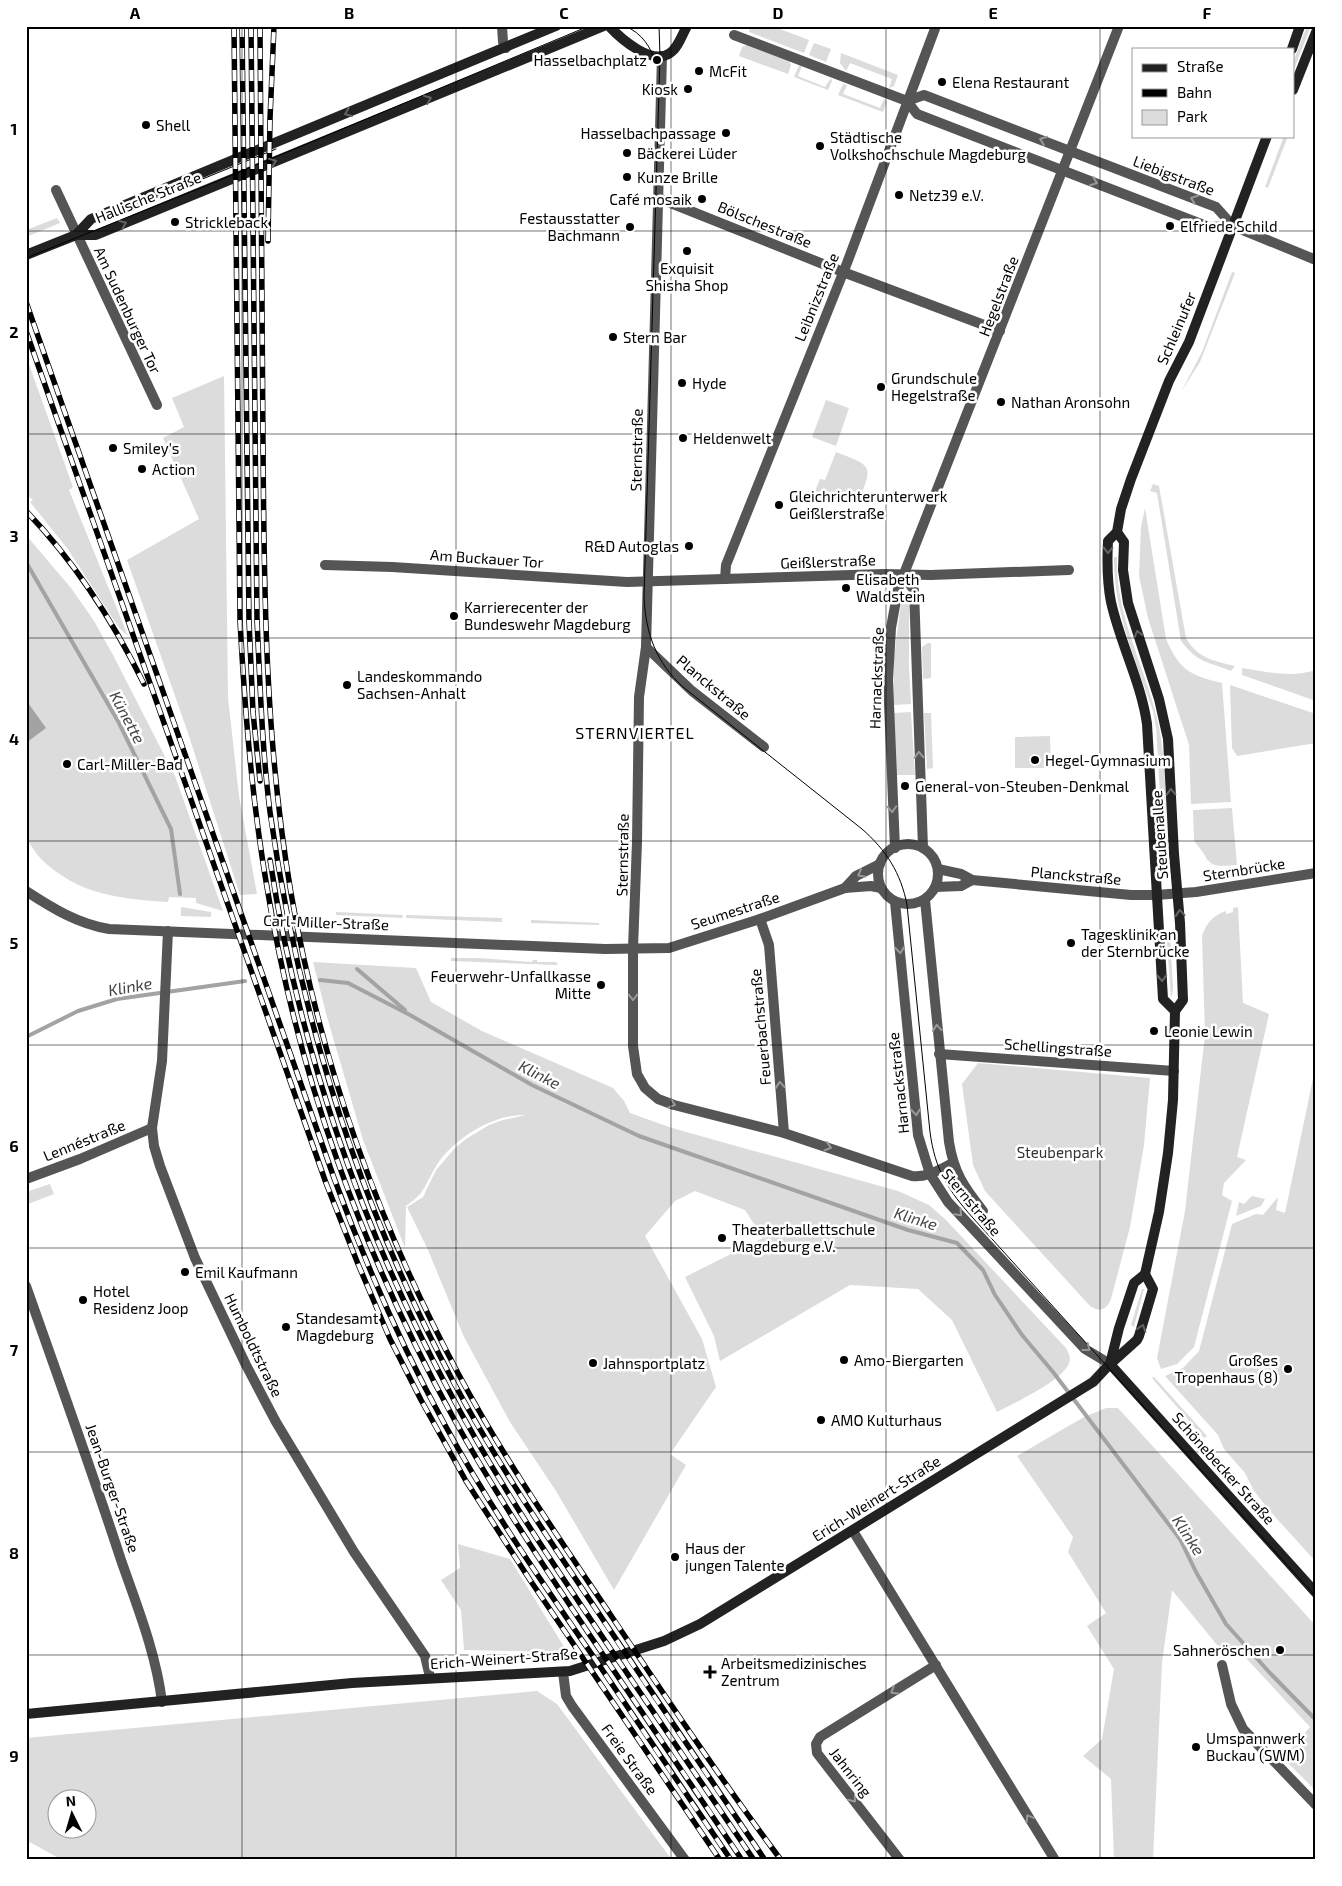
<svg xmlns="http://www.w3.org/2000/svg" width="1342" height="1886" font-family="'Exo 2',sans-serif">
<rect width="100%" height="100%" fill="#fff"/>
<g fill="#dcdcdc" fill-rule="evenodd">
<path d="M750,26H772L809,40L804,53L749,32Z"/>
<path d="M1307,26H1311L1293,72V62Z"/>
<path d="M814,43L831,49L826,62L809,55Z"/>
<path d="M747,45L789,61L791,65L788,74L739,56L742,47Z"/>
<path d="M841,53L898,75L894,86L889,88L892,79L850,63L846,71L840,63Z"/>
<path d="M800,65L802,66L798,76L825,87L831,78L832,81L828,90L794,77L798,67Z"/>
<path d="M843,84L847,85L843,94L880,108L884,99L887,102L883,112L838,95Z"/>
<path d="M1284,136H1288L1268,188L1265,187Z"/>
<path d="M57,218L60,223L26,237V230Z"/>
<path d="M1232,272L1235,273L1200,362L1181,392L1202,352Z"/>
<path d="M26,356L73,487L69,490L128,636L119,628L67,548L30,502L33,500L26,494Z"/>
<path d="M224,376L228,698L239,796L257,894L240,895L187,730L127,560L199,519L163,438L184,427L172,398Z"/>
<path d="M826,400L849,408L836,446L812,437Z"/>
<path d="M836,452C871,466 874,464 859,500L853,498L837,500L815,491L820,479L825,480Z"/>
<path d="M1153,484L1159,486L1186,638C1197,658 1214,661 1235,666L1231,671C1207,661 1199,664 1181,641L1157,493L1150,491Z"/>
<path d="M1145,508L1166,639C1180,671 1190,675 1222,683L1231,802L1191,804L1189,745L1148,618L1139,576L1141,527Z"/>
<path d="M26,535L71,588L94,621L113,655L175,776L223,911L196,903V898L169,897L168,902C121,899 79,895 42,860C36,854 31,845 26,838Z"/>
<path d="M1114,557H1117C1115,614 1144,664 1157,718C1167,760 1165,805 1167,847H1163L1156,727L1153,711C1136,661 1113,610 1114,557Z"/>
<path d="M901,603L909,604V668L911,704L893,705L894,657Z"/>
<path d="M928,643H931V678L923,679L922,647Z"/>
<path d="M1242,668C1268,672 1291,678 1316,670V701L1242,675Z"/>
<path d="M1230,685L1316,714V743L1237,756L1232,748Z"/>
<path d="M911,712L915,775H894L893,713Z"/>
<path d="M924,713H931L933,768L927,769Z"/>
<path d="M1050,736L1051,768H1015V737Z"/>
<path d="M1232,808L1237,865C1202,868 1213,862 1194,841L1193,810Z"/>
<path d="M181,907L211,912V917L181,916Z"/>
<path d="M1238,907L1243,1003L1269,1014L1237,1157L1246,1160L1224,1183L1222,1195L1232,1201L1194,1347L1177,1364L1161,1369L1157,1358L1185,1211L1205,1035L1202,936C1206,924 1213,915 1226,911V914L1233,912V908Z"/>
<path d="M336,912L403,915L402,918L336,915Z"/>
<path d="M406,915L502,918V922L406,918Z"/>
<path d="M531,920L599,923V925L531,923Z"/>
<path d="M1166,930H1170L1173,988L1172,996L1171,997Z"/>
<path d="M451,958H478L532,962L533,960H537V962H556L558,965L451,961Z"/>
<path d="M313,962L416,968L431,1002L482,1031L613,1088L624,1101L630,1113L672,1128L898,1191L929,1205L946,1220L1066,1348C1069,1353 1071,1358 1069,1363C1064,1380 1014,1403 997,1412L952,1320L918,1289L850,1285L720,1361L714,1336L685,1277L763,1238L745,1210L695,1191L675,1201L645,1236L702,1339L716,1387L670,1454L686,1465L614,1590L556,1491L510,1422L464,1337L428,1250L407,1207L423,1197L436,1170L455,1148L466,1139L489,1125L503,1120L526,1115C494,1114 459,1136 440,1160C432,1171 428,1183 421,1193C417,1198 411,1202 406,1206L405,1248L363,1140L327,1017Z"/>
<path d="M978,1063L1150,1078L1144,1145L1130,1227L1111,1299C1107,1309 1100,1313 1090,1306L985,1191L973,1165L962,1084Z"/>
<path d="M1316,1064V1562L1269,1510L1254,1491L1245,1473L1224,1449L1218,1435L1165,1376L1183,1368L1199,1351L1232,1224L1256,1214L1263,1215L1278,1197L1276,1210L1285,1213Z"/>
<path d="M50,1184L54,1194L28,1204L29,1206L26,1207V1192Z"/>
<path d="M1252,1196L1265,1199L1261,1206L1236,1216L1239,1202L1244,1204Z"/>
<path d="M1144,1289L1134,1327L1131,1325L1142,1289Z"/>
<path d="M1154,1377L1207,1436L1204,1438L1152,1378Z"/>
<path d="M1106,1408H1118L1316,1626V1791L1283,1758L1310,1727L1244,1656L1217,1645L1172,1590L1162,1663L1153,1860H1114L1111,1779L1083,1756L1102,1739L1114,1669L1087,1626L1106,1613L1068,1552L1073,1537L1017,1456L1084,1417Z"/>
<path d="M458,1544L510,1559L566,1650L561,1652L464,1650L461,1610L441,1580L460,1568Z"/>
<path d="M537,1691L557,1704L672,1860H62L26,1840V1738ZM58,1798H88V1828H58Z"/>
</g>
<path fill="#a3a3a3" d="M26,700L46,728L26,743Z"/>
<g fill="none" stroke-linecap="round" stroke-linejoin="round">
<g stroke="#a3a3a3" stroke-width="4">
<path d="M26,562L119,723L171,829L180,894"/>
<path d="M357,969L405,1010"/>
<path d="M320,980L348,983L410,1015L532,1085L639,1136L908,1230L957,1243L983,1270L995,1295L1022,1335L1053,1372L1180,1539L1196,1572L1226,1624L1269,1672L1316,1720"/>
<path d="M26,1037L78,1011L117,999L245,981"/>
</g>
<g stroke="#555" stroke-width="10">
<path d="M502,26L503,42L506,48"/>
<path d="M734,35L907,101L917,114L1209,227L1233,226L1316,260"/>
<path d="M662,56L646,647L639,697L637,842L633,948V1046L637,1074L645,1088L658,1099L674,1105L784,1133L912,1176C927,1178 940,1169 953,1163"/>
<path d="M907,101L924,95L1216,207L1233,226"/>
<path d="M56,190L157,405"/>
<path d="M658,198L843,272L1000,331"/>
<path d="M325,565L392,567L627,582L884,574L931,575L1069,570"/>
<path d="M904,576L914,590L923,848"/>
<path d="M725,579L726,565L847,263L936,26"/>
<path d="M646,647L692,691L764,747"/>
<circle cx="908" cy="874" r="30"/>
<path d="M895,848L888,680L891,628L898,589L1119,26"/>
<path d="M938,869L961,874L972,880L1131,895H1156L1196,892L1316,873"/>
<path d="M936,887L961,886L972,880"/>
<path d="M845,888L856,876L880,864"/>
<path d="M26,891C52,908 78,924 109,929L605,949L669,948L760,919L845,888L871,886L881,888"/>
<path d="M925,900L949,1142C954,1173 964,1187 983,1211"/>
<path d="M895,902L918,1135L930,1174L948,1202L1085,1349L1110,1364"/>
<path d="M760,919L769,945L784,1133"/>
<path d="M168,931L162,1061L152,1128L154,1146L160,1166L195,1258L246,1365L276,1422L354,1552L425,1656L430,1677"/>
<path d="M939,1054L1174,1071"/>
<path d="M26,1179L80,1159L152,1128"/>
<path d="M26,1286C58,1377 91,1468 121,1560C137,1606 156,1653 162,1702"/>
<path d="M853,1531L1055,1860"/>
<path d="M1222,1665L1231,1704L1243,1729L1316,1805"/>
<path d="M563,1672L566,1696L572,1706L685,1860"/>
<path d="M900,1860L817,1753L816,1744L820,1737L936,1665"/>
</g>
<g stroke="#222" stroke-width="10">
<path d="M609,26C621,39 652,66 670,53C678,48 682,35 687,26"/>
<path d="M1292,49L1300,26"/>
<path d="M1293,90L1316,32"/>
<path d="M76,235L91,219L556,26"/>
<path d="M26,255L76,235H96L604,26"/>
<path d="M1175,1011L1163,999L1147,724C1141,682 1120,643 1111,602C1107,582 1107,561 1108,541L1117,532L1121,509L1131,479L1169,381L1189,342L1267,136"/>
<path d="M1110,1364L1119,1328L1134,1283L1145,1274L1159,1212L1168,1153L1173,1100L1175,1011L1183,1000L1180,923L1174,854L1168,739L1159,699L1128,603L1123,570L1124,542L1117,532"/>
<path d="M1110,1364L1316,1593"/>
<path d="M26,1714L352,1683L570,1671L664,1641L700,1624L1093,1382L1108,1366L1137,1340L1139,1336L1153,1289L1145,1274"/>
</g>
<g stroke="#000" stroke-width="1">
<path d="M625,26C642,33 652,48 656,65"/>
<path d="M659,26L660,56L644,598C646,634 656,662 683,687L862,829C886,850 901,873 907,905L930,1132C935,1170 948,1190 973,1218L1316,1597"/>
<path d="M151,200L276,149"/>
<path d="M26,258L218,181L589,26"/>
</g>
<g stroke="#000" stroke-width="5.5">
<g id="rail">
<path d="M234,26L240,621C245,712 252,803 268,893C298,1077 364,1256 454,1419C494,1491 539,1559 585,1628C637,1705 690,1782 742,1860"/>
<path d="M242,26L249,621L253,712L260,781"/>
<path d="M251,26L257,620C260,684 262,748 270,812C298,1012 359,1205 454,1383C491,1452 534,1517 577,1581C639,1674 702,1767 765,1860"/>
<path d="M260,26C261,164 262,302 263,441C264,593 265,741 291,893C320,1061 379,1225 459,1375C504,1459 559,1538 612,1617C667,1699 722,1781 781,1860"/>
<path d="M268,241L270,119L274,26"/>
<path d="M26,302L334,1178C365,1263 401,1345 445,1425C489,1506 542,1582 595,1659C640,1726 685,1793 731,1860"/>
<path d="M26,331L326,1183L358,1264L390,1339L421,1400L466,1481L530,1580L720,1860"/>
<path d="M26,511C75,562 113,621 144,684"/>
<path d="M270,860C298,1043 359,1223 447,1387C496,1480 555,1567 614,1654C661,1723 707,1791 754,1860"/>
</g>
</g>
<use href="#rail" stroke="#fff" stroke-width="4" stroke-dasharray="11" stroke-linecap="butt"/>
</g>
<defs><path id="oneway-chevron" d="M-2-3.5L2.5 0L-2 3.5" fill="none" stroke-width="1.6" stroke-linecap="round" stroke-linejoin="round" transform="scale(1.25)"/></defs>
<g stroke="#646464">
<use href="#oneway-chevron" transform="translate(428 99) rotate(-22)"/>
<use href="#oneway-chevron" transform="translate(348 113) rotate(157)"/>
<use href="#oneway-chevron" transform="translate(273 162) rotate(-22)"/>
<use href="#oneway-chevron" transform="translate(123 224) rotate(-22)"/>
<use href="#oneway-chevron" transform="translate(1108 550) rotate(92)"/>
<use href="#oneway-chevron" transform="translate(1138 634) rotate(-107)"/>
<use href="#oneway-chevron" transform="translate(1171 792) rotate(-92)"/>
<use href="#oneway-chevron" transform="translate(1180 913) rotate(-95)"/>
<use href="#oneway-chevron" transform="translate(1162 978) rotate(87)"/>
<use href="#oneway-chevron" transform="translate(1142 1328) rotate(-72)"/>
</g>
<g stroke="#999">
<use href="#oneway-chevron" transform="translate(1043 140) rotate(-159)"/>
<use href="#oneway-chevron" transform="translate(1094 182) rotate(21)"/>
<use href="#oneway-chevron" transform="translate(1194 199) rotate(-159)"/>
<use href="#oneway-chevron" transform="translate(919 755) rotate(-92)"/>
<use href="#oneway-chevron" transform="translate(892 809) rotate(87)"/>
<use href="#oneway-chevron" transform="translate(861 874) rotate(151)"/>
<use href="#oneway-chevron" transform="translate(900 950) rotate(84)"/>
<use href="#oneway-chevron" transform="translate(633 997) rotate(90)"/>
<use href="#oneway-chevron" transform="translate(937 1028) rotate(-95)"/>
<use href="#oneway-chevron" transform="translate(780 1085) rotate(-95)"/>
<use href="#oneway-chevron" transform="translate(672 1104) rotate(17)"/>
<use href="#oneway-chevron" transform="translate(916 1112) rotate(84)"/>
<use href="#oneway-chevron" transform="translate(828 1147) rotate(17)"/>
<use href="#oneway-chevron" transform="translate(959 1213) rotate(47)"/>
<use href="#oneway-chevron" transform="translate(1087 1348) rotate(37)"/>
<use href="#oneway-chevron" transform="translate(894 1691) rotate(148)"/>
<use href="#oneway-chevron" transform="translate(853 1799) rotate(52)"/>
<use href="#oneway-chevron" transform="translate(1029 1818) rotate(-121)"/>
</g>
<path fill="none" stroke="#000" stroke-width="1" stroke-opacity="0.55" d="M242,26V1860M456,26V1860M671,26V1860M886,26V1860M1100,26V1860M26,231H1316M26,434H1316M26,638H1316M26,841H1316M26,1045H1316M26,1248H1316M26,1452H1316M26,1655H1316"/>
<g fill="#000" stroke="#fff" stroke-width="2">
<circle cx="657" cy="60" r="5"/>
<circle cx="699" cy="71" r="5"/>
<circle cx="942" cy="82" r="5"/>
<circle cx="688" cy="89" r="5"/>
<circle cx="146" cy="125" r="5"/>
<circle cx="726" cy="133" r="5"/>
<circle cx="820" cy="146" r="5"/>
<circle cx="627" cy="153" r="5"/>
<circle cx="627" cy="177" r="5"/>
<circle cx="899" cy="195" r="5"/>
<circle cx="702" cy="199" r="5"/>
<circle cx="175" cy="222" r="5"/>
<circle cx="1170" cy="226" r="5"/>
<circle cx="630" cy="227" r="5"/>
<circle cx="687" cy="251" r="5"/>
<circle cx="613" cy="337" r="5"/>
<circle cx="682" cy="383" r="5"/>
<circle cx="881" cy="387" r="5"/>
<circle cx="1001" cy="402" r="5"/>
<circle cx="683" cy="438" r="5"/>
<circle cx="113" cy="448" r="5"/>
<circle cx="142" cy="469" r="5"/>
<circle cx="779" cy="505" r="5"/>
<circle cx="689" cy="546" r="5"/>
<circle cx="846" cy="588" r="5"/>
<circle cx="454" cy="616" r="5"/>
<circle cx="347" cy="685" r="5"/>
<circle cx="1035" cy="760" r="5"/>
<circle cx="67" cy="764" r="5"/>
<circle cx="905" cy="786" r="5"/>
<circle cx="1071" cy="943" r="5"/>
<circle cx="601" cy="985" r="5"/>
<circle cx="1154" cy="1031" r="5"/>
<circle cx="722" cy="1238" r="5"/>
<circle cx="185" cy="1272" r="5"/>
<circle cx="83" cy="1300" r="5"/>
<circle cx="286" cy="1327" r="5"/>
<circle cx="844" cy="1360" r="5"/>
<circle cx="593" cy="1363" r="5"/>
<circle cx="1288" cy="1369" r="5"/>
<circle cx="821" cy="1420" r="5"/>
<circle cx="675" cy="1557" r="5"/>
<circle cx="1280" cy="1650" r="5"/>
<path d="M707.5 1664.5h5v5h5v5h-5v5h-5v-5h-5v-5h5z"/>
<circle cx="1196" cy="1747" r="5"/>
</g>
<g text-anchor="middle" dominant-baseline="central" stroke-width="5" stroke-linejoin="round" paint-order="stroke">
<g font-size="15" fill="#000" stroke="#fff" text-anchor="start">
<text x="647" y="60" text-anchor="end">Hasselbachplatz</text>
<text x="709" y="71">McFit</text>
<text x="952" y="82">Elena Restaurant</text>
<text x="678" y="89" text-anchor="end">Kiosk</text>
<text x="156" y="125">Shell</text>
<text x="716" y="133" text-anchor="end">Hasselbachpassage</text>
<text x="830" y="137">Städtische<tspan x="830" dy="17">Volkshochschule Magdeburg</tspan></text>
<text x="637" y="153">Bäckerei Lüder</text>
<text x="637" y="177">Kunze Brille</text>
<text x="909" y="195">Netz39 e.V.</text>
<text x="692" y="199" text-anchor="end">Café mosaik</text>
<text x="620" y="218" text-anchor="end">Festausstatter<tspan x="620" dy="17">Bachmann</tspan></text>
<text x="185" y="222">Strickleback</text>
<text x="1180" y="226">Elfriede Schild</text>
<text x="687" y="268" text-anchor="middle">Exquisit<tspan x="687" dy="17">Shisha Shop</tspan></text>
<text x="623" y="337">Stern Bar</text>
<text x="891" y="378">Grundschule<tspan x="891" dy="17">Hegelstraße</tspan></text>
<text x="692" y="383">Hyde</text>
<text x="1011" y="402">Nathan Aronsohn</text>
<text x="693" y="438">Heldenwelt</text>
<text x="123" y="448">Smiley's</text>
<text x="152" y="469">Action</text>
<text x="789" y="496">Gleichrichterunterwerk<tspan x="789" dy="17">Geißlerstraße</tspan></text>
<text x="679" y="546" text-anchor="end">R&amp;D Autoglas</text>
<text x="856" y="579">Elisabeth<tspan x="856" dy="17">Waldstein</tspan></text>
<text x="464" y="607">Karrierecenter der<tspan x="464" dy="17">Bundeswehr Magdeburg</tspan></text>
<text x="357" y="676">Landeskommando<tspan x="357" dy="17">Sachsen-Anhalt</tspan></text>
<text x="1045" y="760">Hegel-Gymnasium</text>
<text x="77" y="764">Carl-Miller-Bad</text>
<text x="915" y="786">General-von-Steuben-Denkmal</text>
<text x="1081" y="934">Tagesklinik an<tspan x="1081" dy="17">der Sternbrücke</tspan></text>
<text x="591" y="976" text-anchor="end">Feuerwehr-Unfallkasse<tspan x="591" dy="17">Mitte</tspan></text>
<text x="1164" y="1031">Leonie Lewin</text>
<text x="732" y="1229">Theaterballettschule<tspan x="732" dy="17">Magdeburg e.V.</tspan></text>
<text x="195" y="1272">Emil Kaufmann</text>
<text x="93" y="1291">Hotel<tspan x="93" dy="17">Residenz Joop</tspan></text>
<text x="296" y="1318">Standesamt<tspan x="296" dy="17">Magdeburg</tspan></text>
<text x="854" y="1360">Amo-Biergarten</text>
<text x="1278" y="1360" text-anchor="end">Großes<tspan x="1278" dy="17">Tropenhaus (8)</tspan></text>
<text x="603" y="1363">Jahnsportplatz</text>
<text x="831" y="1420">AMO Kulturhaus</text>
<text x="685" y="1548">Haus der<tspan x="685" dy="17">jungen Talente</tspan></text>
<text x="1270" y="1650" text-anchor="end">Sahneröschen</text>
<text x="721" y="1663">Arbeitsmedizinisches<tspan x="721" dy="17">Zentrum</tspan></text>
<text x="1206" y="1738">Umspannwerk<tspan x="1206" dy="17">Buckau (SWM)</tspan></text>
</g>
<g font-size="15" fill="#000" stroke="#fff">
<text transform="translate(1174 175) rotate(21)">Liebigstraße</text>
<text transform="translate(148 197) rotate(-22)">Hallische Straße</text>
<text transform="translate(765 224) rotate(22)">Bölschestraße</text>
<text transform="translate(998 296) rotate(-69)">Hegelstraße</text>
<text transform="translate(816 297) rotate(-68)">Leibnizstraße</text>
<text transform="translate(128 310) rotate(65)">Am Sudenburger Tor</text>
<text transform="translate(1176 328) rotate(-67)">Schleinufer</text>
<text transform="translate(636 450) rotate(-89)">Sternstraße</text>
<text transform="translate(487 558) rotate(4)">Am Buckauer Tor</text>
<text transform="translate(828 561) rotate(-2)">Geißlerstraße</text>
<text transform="translate(876 678) rotate(-88)">Harnackstraße</text>
<text transform="translate(714 687) rotate(40)">Planckstraße</text>
<text transform="translate(1159 835) rotate(-94)">Steubenallee</text>
<text transform="translate(622 855) rotate(-89)">Sternstraße</text>
<text transform="translate(1244 869) rotate(-9)">Sternbrücke</text>
<text transform="translate(1076 875) rotate(5)">Planckstraße</text>
<text transform="translate(735 910) rotate(-18)">Seumestraße</text>
<text transform="translate(326 922) rotate(2)">Carl-Miller-Straße</text>
<text transform="translate(760 1027) rotate(-95)">Feuerbachstraße</text>
<text transform="translate(1058 1047) rotate(4)">Schellingstraße</text>
<text transform="translate(898 1083) rotate(-96)">Harnackstraße</text>
<text transform="translate(84 1140) rotate(-22)">Lennéstraße</text>
<text transform="translate(972 1202) rotate(50)">Sternstraße</text>
<text transform="translate(254 1345) rotate(64)">Humboldtstraße</text>
<text transform="translate(1224 1468) rotate(48)">Schönebecker Straße</text>
<text transform="translate(113 1488) rotate(71)">Jean-Burger-Straße</text>
<text transform="translate(876 1498) rotate(-32)">Erich-Weinert-Straße</text>
<text transform="translate(504 1658) rotate(-4)">Erich-Weinert-Straße</text>
<text transform="translate(630 1759) rotate(54)">Freie Straße</text>
<text transform="translate(851 1772) rotate(52)">Jahnring</text>
</g>
<g font-size="15" fill="#333" stroke="#fff">
<text x="1060" y="1152">Steubenpark</text>
</g>
<g font-size="16" font-style="italic" fill="#444" stroke="#fff">
<text transform="translate(128 717) rotate(62)">Künette</text>
<text transform="translate(130 986) rotate(-10)">Klinke</text>
<text transform="translate(540 1074) rotate(27)">Klinke</text>
<text transform="translate(916 1218) rotate(17)">Klinke</text>
<text transform="translate(1189 1535) rotate(57)">Klinke</text>
</g>
<g font-size="16" letter-spacing="1" fill="#000" stroke="#fff">
<text x="635" y="732">STERNVIERTEL</text>
</g>
</g>
<rect width="1342" height="1886" fill="none" stroke="#ffffff" stroke-width="55"/>
<rect x="1132" y="48" width="162" height="90" fill="#ffffff" stroke="#999999"/>
<rect x="1142" y="64" width="25" height="8" fill="#222222" stroke="#999999"/>
<text x="1177" y="72" font-size="15" fill="#000000">Straße</text>
<rect x="1142" y="89" width="25" height="8" fill="#000000" stroke="#999999"/>
<text x="1177" y="98" font-size="15" fill="#000000">Bahn</text>
<rect x="1142" y="110" width="25" height="15" fill="#dcdcdc" stroke="#999999"/>
<text x="1177" y="122" font-size="15" fill="#000000">Park</text>
<g transform="translate(72 1814) rotate(355)"><circle r="24" fill="#ffffff" stroke="#999999"/>
<path d="M0-4L9 19L0 12L-9 19Z" fill="#000000"/>
<text y="-8" font-size="14" font-weight="bold" text-anchor="middle" fill="#000000">N</text>
</g>
<rect x="28" y="28" width="1286" height="1830" fill="none" stroke="#000" stroke-width="2"/>
<g font-size="16" text-anchor="middle" font-weight="bold" fill="#000">
<text x="135" y="19">A</text>
<text x="349" y="19">B</text>
<text x="564" y="19">C</text>
<text x="778" y="19">D</text>
<text x="993" y="19">E</text>
<text x="1207" y="19">F</text>
<text x="14" y="135">1</text>
<text x="14" y="338">2</text>
<text x="14" y="542">3</text>
<text x="14" y="745">4</text>
<text x="14" y="949">5</text>
<text x="14" y="1152">6</text>
<text x="14" y="1356">7</text>
<text x="14" y="1559">8</text>
<text x="14" y="1762">9</text>
</g>
</svg>
